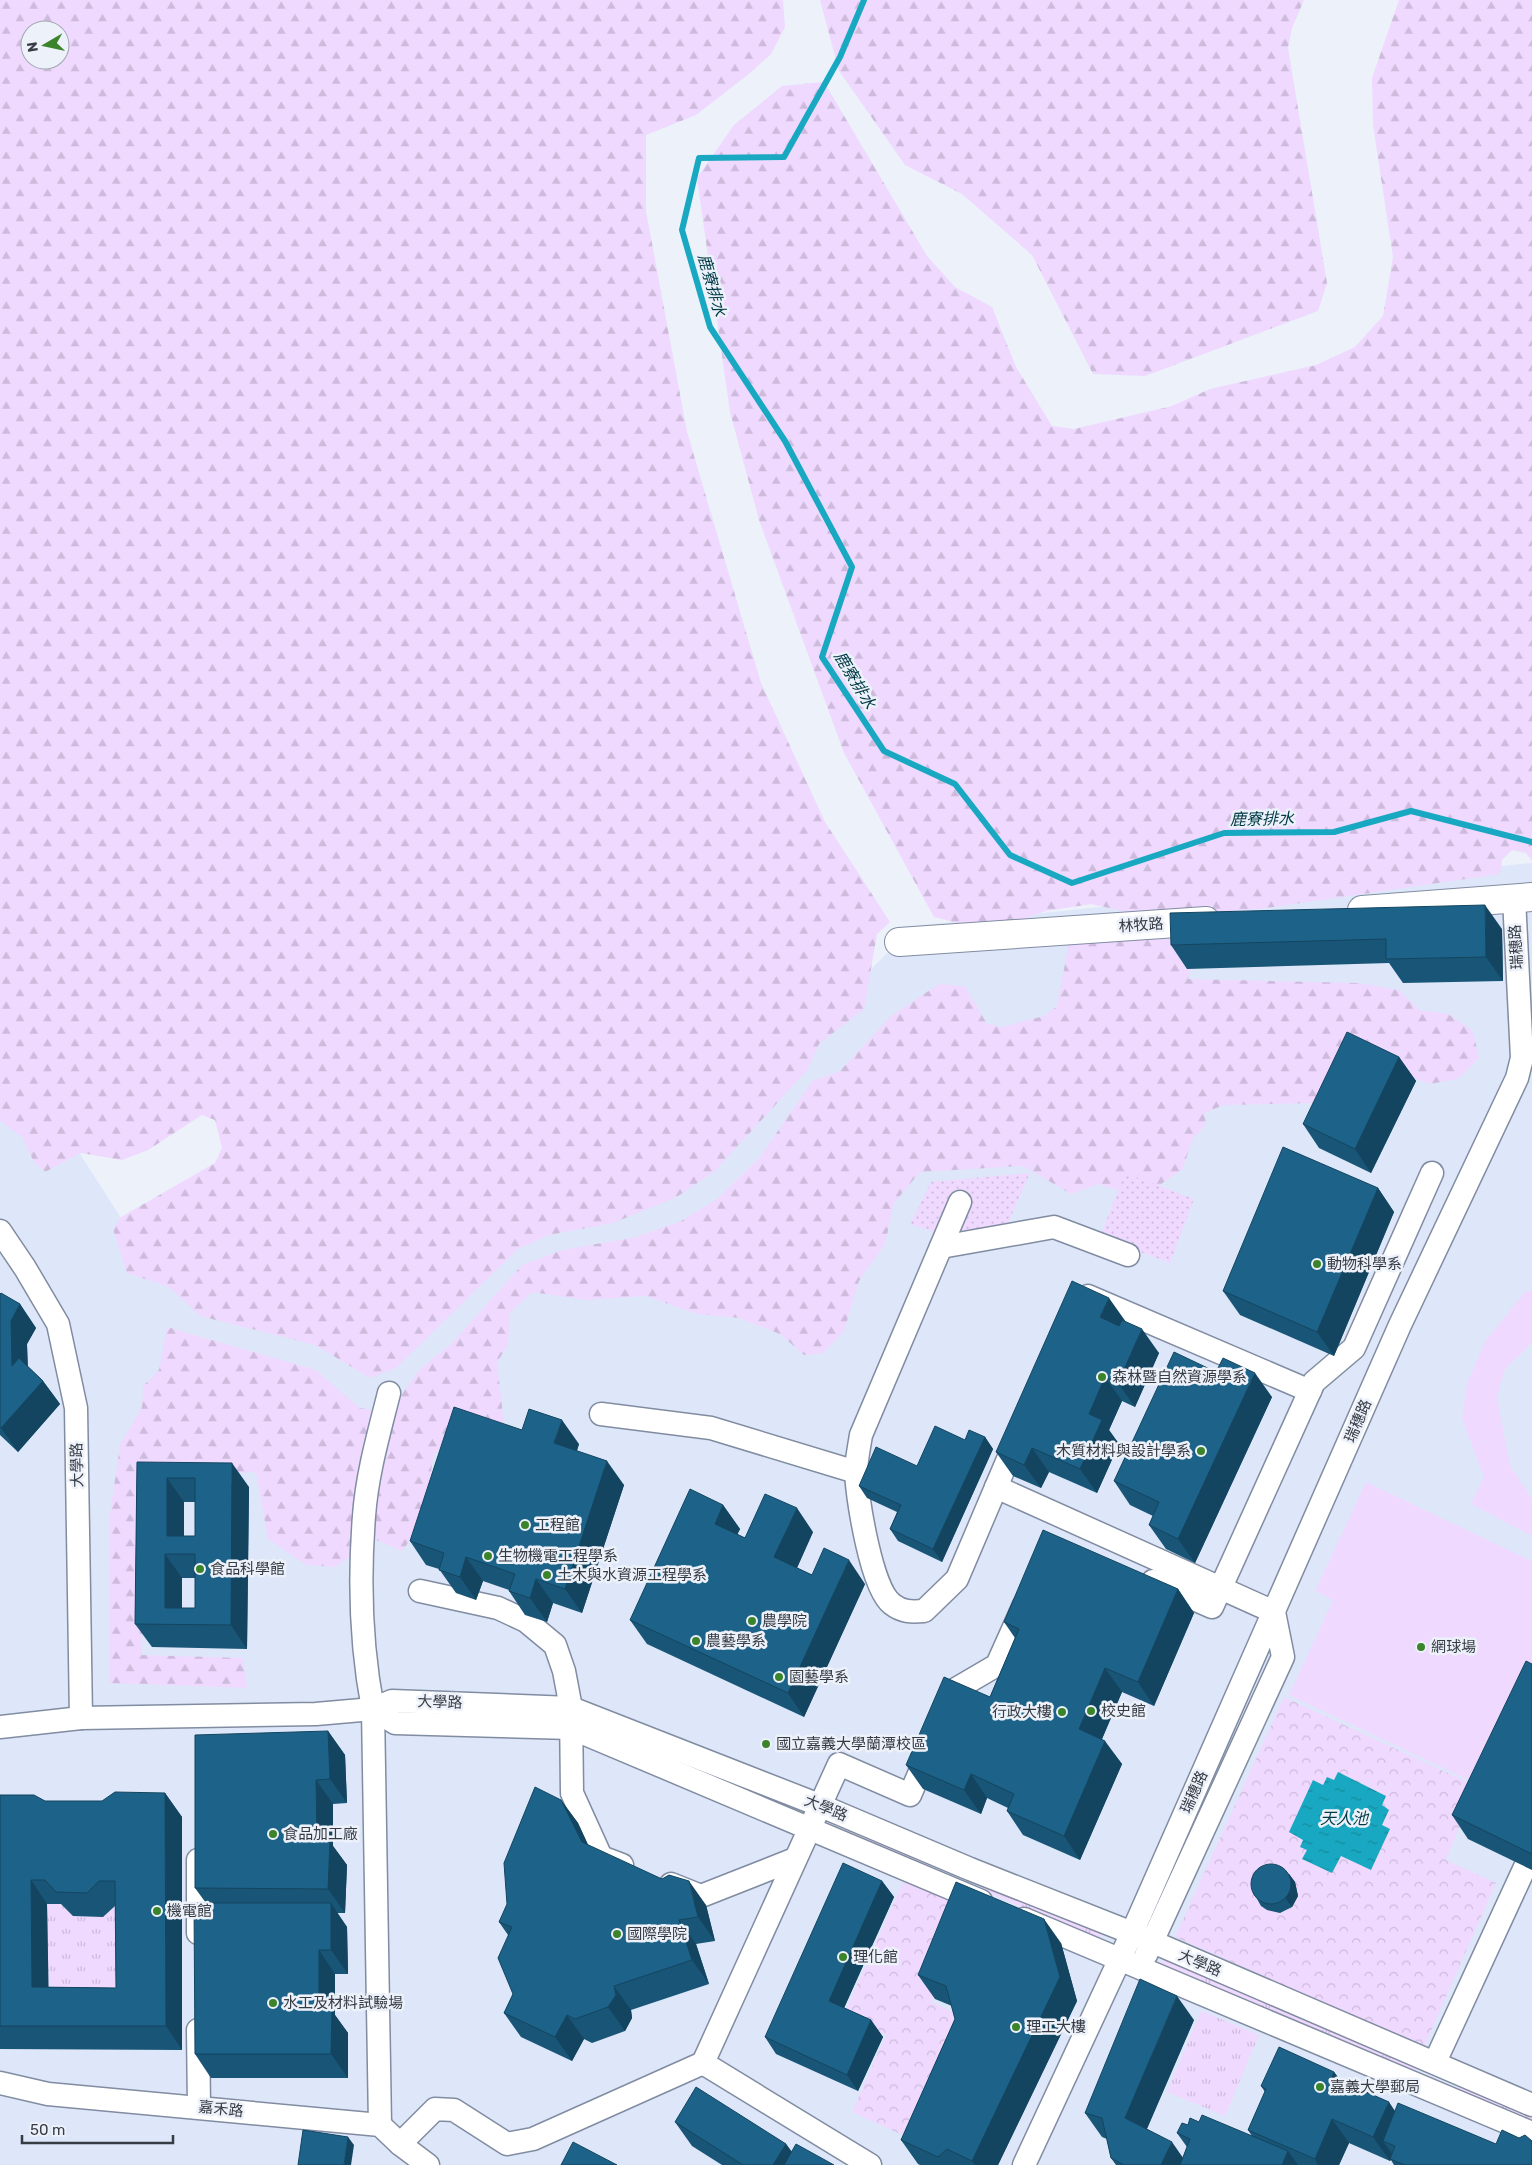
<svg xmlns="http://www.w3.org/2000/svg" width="1532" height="2165" font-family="Rubik,'Noto Sans TC',sans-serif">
<defs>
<pattern id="grass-tufts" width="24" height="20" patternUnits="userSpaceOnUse" patternTransform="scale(1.25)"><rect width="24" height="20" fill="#efd9ff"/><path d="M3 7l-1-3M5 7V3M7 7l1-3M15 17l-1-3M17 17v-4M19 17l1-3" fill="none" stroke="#cebbdc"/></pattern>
<pattern id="forest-firs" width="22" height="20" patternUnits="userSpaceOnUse" patternTransform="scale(1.25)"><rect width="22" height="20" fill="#efd9ff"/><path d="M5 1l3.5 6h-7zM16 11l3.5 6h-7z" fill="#cebbdc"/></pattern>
<pattern id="park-crowns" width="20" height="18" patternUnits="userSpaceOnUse" patternTransform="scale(1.25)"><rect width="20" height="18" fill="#efd9ff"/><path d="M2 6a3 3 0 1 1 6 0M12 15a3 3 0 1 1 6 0" fill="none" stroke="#cebbdc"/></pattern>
<pattern id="garden-dots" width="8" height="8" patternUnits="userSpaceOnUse" patternTransform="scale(1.25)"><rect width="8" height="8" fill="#efd9ff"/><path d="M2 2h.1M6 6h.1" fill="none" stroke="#cebbdc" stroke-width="1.8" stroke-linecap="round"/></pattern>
<pattern id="water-ripples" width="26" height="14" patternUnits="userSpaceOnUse" patternTransform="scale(1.25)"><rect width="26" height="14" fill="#18a8c1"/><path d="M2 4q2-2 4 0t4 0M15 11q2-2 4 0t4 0" fill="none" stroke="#168a9e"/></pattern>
</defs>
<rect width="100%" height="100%" fill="#ecf1fa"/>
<path fill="#dde7f9" d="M1532,863V2165H0V1029L146,1257L708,1129L915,926Z"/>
<g fill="url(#grass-tufts)">
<path d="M843,1824L933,1862L930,1869L840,1831Z"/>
<path d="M987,1885L1102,1934L1099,1940L985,1891Z"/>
<path d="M47,1904H61L73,1916L103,1917L116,1905L133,2011H49Z"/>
<path d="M1163,1959L1417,2066L1414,2073L1160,1966Z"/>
<path d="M1201,2011L1259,2035L1225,2116L1167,2092Z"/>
<path d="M1460,2084L1532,2113V2120L1457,2090Z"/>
</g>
<g fill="url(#forest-firs)" fill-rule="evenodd">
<path d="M0,0H783L785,27L771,54L750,73L696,115L646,135V211L687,432L761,683L825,822L890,922L877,934L864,1009L819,1044L808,1069L714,1172L675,1198L613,1223L549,1235L518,1249L396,1368L370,1378L315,1345L200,1316L169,1287L127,1273L113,1229L121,1217L215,1163L222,1148L215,1120L202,1115L148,1150L122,1160L81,1153L45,1172L34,1162L22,1137L0,1121ZM30,30H60V60H30Z"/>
<path d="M820,0H1304L1292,28L1288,48L1327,283L1318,311L1145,376L1093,374L1032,255L962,194L905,165L839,71Z"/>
<path d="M1399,0H1532V861L1526,853L1512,850L1502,860L1500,874L1259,909L1146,916L1091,904L1046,911L989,931L934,917L844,753L759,520L730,412L697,178L734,125L782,86L824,82L927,256L955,287L992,307L1016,367L1052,426L1074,429L1172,406L1210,389L1316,365L1355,347L1383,316L1393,257L1373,125L1372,78Z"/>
<path d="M1157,935L1183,943L1197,952L1188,979L1359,983L1399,990L1420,1010L1448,1014L1473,1031L1479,1058L1458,1079L1429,1084L1359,1057L1322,1103L1224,1105L1204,1113L1206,1124L1192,1140L1183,1169L1151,1191L1130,1194L1098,1184L1071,1194L1023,1166L920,1172L894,1203L885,1244L859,1281L844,1331L823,1353L804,1355L780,1334L739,1318L697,1314L646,1296L585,1300L532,1292L510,1313L508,1345L497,1362L504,1424L498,1431L460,1424L433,1456L425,1520L402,1551L374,1539L335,1567L306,1565L268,1539L256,1472L145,1478L142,1655L243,1658L247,1688L109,1683L110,1514L120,1445L142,1407L143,1386L159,1370L167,1327L316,1370L360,1408L388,1413L421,1368L451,1344L522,1265L562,1250L636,1237L681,1221L717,1199L760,1157L812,1081L839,1072L891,1016L939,984L965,986L987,1024L1002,1027L1044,1016L1057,1006L1070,937L1099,942Z"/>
</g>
<g fill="url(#park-crowns)">
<path d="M1284,1697L1476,1786L1446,1860L1496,1883L1424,2047L1175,1937Z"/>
<path d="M910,1867L975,1894L931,2002L956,2013L965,2041L920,2143L852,2112L886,2035L843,2016Z"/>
</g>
<g fill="url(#garden-dots)">
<path d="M1030,1173L1006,1228L954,1238L910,1224L931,1182Z"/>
<path d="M1125,1173L1194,1199L1170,1263L1100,1237Z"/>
</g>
<g fill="#efd9ff">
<path d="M1532,1290V1343L1505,1369L1497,1397L1510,1465L1532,1499V1536L1471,1504L1484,1477L1462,1419L1467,1383L1486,1340L1525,1292Z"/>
<path d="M1366,1482L1532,1561V1700L1490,1790L1289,1695L1333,1600L1315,1591Z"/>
</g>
<path fill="url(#water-ripples)" d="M1338,1772L1386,1796L1382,1805L1389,1810L1382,1825L1390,1829L1371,1870L1341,1856L1332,1873L1302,1859L1307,1850L1300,1847L1303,1840L1289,1832L1313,1780L1323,1785L1327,1777L1334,1780Z"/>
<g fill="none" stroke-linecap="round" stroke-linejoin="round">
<path stroke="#18a8c1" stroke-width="6" d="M864,0L840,57L784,157L699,158L682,230L710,327L785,441L852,567L822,657L884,751L955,784L1010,855L1072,883L1224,833L1334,832L1411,811L1532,842"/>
<g stroke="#808ca1" stroke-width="25">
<g id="minor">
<path d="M960,1202L861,1435C859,1448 856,1461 856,1473C858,1501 871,1588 892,1604C902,1612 911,1612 924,1611L957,1579L1017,1438"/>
<path d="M0,1231L25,1268L58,1324L76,1408L81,1718"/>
<path d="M941,1247L1054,1227L1128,1255"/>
<path d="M1088,1296L1310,1391"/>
<path d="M601,1414L711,1428L856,1472"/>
<path d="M996,1487L1274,1612L1283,1657L1146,1955"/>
<path d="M1153,1581L1212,1607L1314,1382L1354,1348L1432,1173"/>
<path d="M420,1591L498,1608L526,1621L555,1645L564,1671L571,1708L572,1793L601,1857L622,1865"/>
<path d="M373,1709L395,1723L571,1728L981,1901"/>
<path d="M947,1710L956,1689L997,1665L1024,1605"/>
<path d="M0,1727L81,1718L316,1714L373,1709L392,1701L571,1708L819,1805L970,1869L1132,1933L1532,2105"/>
<path d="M198,1860V1933"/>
<path d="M671,1884L701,1896L795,1859"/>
<path d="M1024,1919L1532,2133"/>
<path d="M198,2030L199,2107"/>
<path d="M1435,2062L1525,1867"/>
<path d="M0,2083L48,2094L380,2125L400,2144L428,2165"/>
<path d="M380,2125L373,1709C361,1647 359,1580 364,1516C367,1474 379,1433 389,1393"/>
<path d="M400,2144L435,2109L454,2110L507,2144L533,2139L703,2063"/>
<path d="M870,2165L703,2063L839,1764L910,1795L928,1753"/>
<path d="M1024,2165L1132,1933L1400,1325L1517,1078L1522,1058L1514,898"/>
</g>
</g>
<g stroke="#808ca1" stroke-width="30">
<g id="tertiary">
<path d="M1362,910L1532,897"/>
<path d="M899,942L1206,921"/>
</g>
</g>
<use href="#minor" stroke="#fff" stroke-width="22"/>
<use href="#tertiary" stroke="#fff" stroke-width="28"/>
</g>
<g fill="#195576" fill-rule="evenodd">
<path d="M1502,929L1503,981L1403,983L1389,963L1187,969L1171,945Z"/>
<path d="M1399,1057L1416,1081L1371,1173L1319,1148L1303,1124Z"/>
<path d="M1378,1188L1394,1212L1334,1356L1240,1315L1223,1291Z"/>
<path d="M0,1294L20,1304L36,1328L27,1344L28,1367L43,1381L60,1404L18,1452L0,1435Z"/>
<path d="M1125,1322L1159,1353L1135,1407L1122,1401L1109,1430L1119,1444L1097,1493L1049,1472L1041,1488L1013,1476L996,1452Z"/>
<path d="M1216,1372L1272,1397L1195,1563L1166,1549L1149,1525L1153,1516L1130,1505L1114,1481Z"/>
<path d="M522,1430L579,1444L577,1451L624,1485L582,1613L553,1603L547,1622L525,1615L509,1591V1590L483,1581L476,1600L456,1593L439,1569L426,1565L410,1541Z"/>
<path d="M985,1437L993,1449L942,1562L898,1541L890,1529L897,1512L867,1498L859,1486L917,1466L965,1440Z"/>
<path d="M137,1462L249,1487L247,1649L152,1647L135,1624ZM184,1502H195V1536H184ZM182,1578H195V1608H182Z"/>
<path d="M723,1505L740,1529L737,1534L745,1538L813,1532L797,1568L812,1575L865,1584L804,1717L647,1644L630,1620Z"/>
<path d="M1178,1589L1194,1613L1154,1706L1122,1692L1102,1739L1122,1764L1080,1860L1023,1835L1007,1811L1008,1808L987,1798L981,1814L923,1789L906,1765L990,1697L1015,1638L1004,1622Z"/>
<path d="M1532,1664V1870L1468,1839L1452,1815Z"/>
<path d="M328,1731L345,1755L347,1803L333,1804V1846L347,1865L345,1913H337L347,1927L348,1974H335V2015L348,2033V2078H211L195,2054L206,1903L195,1888Z"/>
<path d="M165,1793L182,1817V2050L0,2049V1795L45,1801H102ZM47,1904H61L73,1916L103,1917L115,1906L116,1988L48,1987Z"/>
<path d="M561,1800L578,1823L588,1845L706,1905L715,1941L696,1944L709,1984L631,2010L632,2018L625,2031L592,2043L584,2039L572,2061L521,2037L504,2013L513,1994L508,1935L499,1922Z"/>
<path d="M1289,1874L1295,1882L1298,1896L1292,1907L1280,1913L1267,1910L1261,1906L1256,1897Z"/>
<path d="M882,1881L894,1897L844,2008L871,2020L883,2037L858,2091L776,2054L765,2037Z"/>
<path d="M1061,1943L1077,2001L998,2165H920L918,2164L901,2140L955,2019L952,2006L935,1999L918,1975Z"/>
<path d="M1194,2020L1147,2129L1183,2158L1187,2147L1177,2133L1188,2125L1199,2122L1252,2136L1248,2130L1265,2092L1261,2086L1334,2072L1341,2081L1395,2111L1532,2165H1394L1391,2160L1390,2161L1349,2143L1339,2165H1116L1111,2158L1107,2139L1102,2137L1085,2113Z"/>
<path d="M675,2122L786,2144L792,2152L834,2165H722L692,2146Z"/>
</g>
<g fill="#144560">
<path d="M1485,905L1502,929L1503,981L1486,957Z"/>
<path d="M1399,1057L1416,1081L1371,1173L1355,1149Z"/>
<path d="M1378,1188L1394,1212L1334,1356L1317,1332Z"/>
<path d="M1109,1298L1126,1322L1117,1341L1100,1317Z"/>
<path d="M20,1304L36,1328L27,1344L28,1390L12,1366L11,1321Z"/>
<path d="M1142,1329L1159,1353L1135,1407L1118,1383Z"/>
<path d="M1255,1373L1272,1397L1195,1563L1178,1539Z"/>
<path d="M1105,1377L1122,1401L1109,1430L1119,1444L1097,1493L1080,1469L1089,1414Z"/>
<path d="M43,1381L60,1404L18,1452L1,1428Z"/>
<path d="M562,1420L579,1444L571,1467L554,1443Z"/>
<path d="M985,1437L993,1449L942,1562L933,1549Z"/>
<path d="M1032,1448L1049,1472L1041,1488L1024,1465Z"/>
<path d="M607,1461L624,1485L582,1613L565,1589Z"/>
<path d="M232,1463L249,1487L247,1649L231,1625Z"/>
<path d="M167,1478L184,1502V1554L167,1536Z"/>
<path d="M723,1505L740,1529L731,1548L715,1524Z"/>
<path d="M797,1508L813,1532L791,1581L774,1557Z"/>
<path d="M165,1554L182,1578V1624L165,1608Z"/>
<path d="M466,1557L483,1581L476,1600L460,1577Z"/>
<path d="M849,1560L865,1584L804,1717L788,1693Z"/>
<path d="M536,1579L553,1603L547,1622L530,1598Z"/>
<path d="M1178,1589L1194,1613L1154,1706L1138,1682Z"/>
<path d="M1105,1668L1122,1692L1096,1753L1079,1729Z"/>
<path d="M328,1731L345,1755L347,1803L330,1779Z"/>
<path d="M1105,1741L1122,1764L1080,1860L1064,1836Z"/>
<path d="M971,1774L987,1798L981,1814L964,1790Z"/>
<path d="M316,1780L333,1804V1846L347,1865L345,1913L328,1889L317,1840Z"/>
<path d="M165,1793L182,1817V2050L166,2026Z"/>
<path d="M561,1800L578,1823L598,1866L582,1842Z"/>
<path d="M1289,1874L1295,1882L1298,1896L1292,1907L1286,1899Z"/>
<path d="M31,1880L47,1904L49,2011L32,1987Z"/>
<path d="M689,1881L706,1905L715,1941L698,1917Z"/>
<path d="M882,1881L894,1897L840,2017L829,2001Z"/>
<path d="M331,1903L347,1927L348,1974L331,1950Z"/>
<path d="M1044,1919L1061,1943L1077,2001L998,2165H975L972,2161Z"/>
<path d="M679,1920L696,1944L709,1984L692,1960Z"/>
<path d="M319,1950L335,1974V2015L348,2033V2078L331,2054L319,2008Z"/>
<path d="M614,1986L631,2010L632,2018L625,2031L608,2007Z"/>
<path d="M1177,1996L1194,2020L1141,2142L1125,2118Z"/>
<path d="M567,2015L584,2039L572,2061L555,2037Z"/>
<path d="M871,2020L883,2037L858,2091L847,2075Z"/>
<path d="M1334,2072L1351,2095L1332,2077Z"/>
<path d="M1389,2102L1405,2126L1383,2141L1393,2155L1390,2161L1373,2137Z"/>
<path d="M1332,2119L1349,2143L1339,2165H1318L1315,2159Z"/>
<path d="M348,2137L354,2145L351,2165H344Z"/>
<path d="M1172,2142L1188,2165H1161Z"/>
<path d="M786,2144L801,2165H773Z"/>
<path d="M1288,2151L1298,2165H1282Z"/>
</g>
<g fill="#1d6389" stroke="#144560" fill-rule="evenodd">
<path d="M1485,905L1486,957L1386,959V939L1171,945L1170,913Z"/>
<path d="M1347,1032L1399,1057L1355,1149L1303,1124Z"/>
<path d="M1283,1147L1378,1188L1317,1332L1223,1291Z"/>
<path d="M1072,1281L1109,1298L1100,1317L1119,1326L1122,1320L1142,1329L1118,1383L1105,1377L1089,1414L1102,1420L1080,1469L1032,1448L1024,1465L996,1452Z"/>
<path d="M1,1293L20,1304L11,1321L12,1366L19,1358L43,1381L1,1428L0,1427V1294Z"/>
<path d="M1174,1352L1216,1372L1223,1358L1255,1373L1178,1539L1149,1525L1159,1502L1114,1481Z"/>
<path d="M454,1407L522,1430L529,1409L562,1420L554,1443L607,1461L565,1589L536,1579L530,1598L509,1591L515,1574L466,1557L460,1577L439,1570L444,1553L410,1541Z"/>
<path d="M935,1426L965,1440L969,1430L985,1437L933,1549L890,1529L901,1505L859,1486L876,1447L917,1466Z"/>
<path d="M137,1462L232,1463L231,1625L135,1624ZM167,1478H195V1536H167ZM165,1554H195V1608H165Z"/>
<path d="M690,1489L723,1505L715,1524L745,1538L765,1494L797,1508L774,1557L812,1575L824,1548L849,1560L788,1693L630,1620Z"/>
<path d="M1043,1530L1178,1589L1138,1682L1105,1668L1079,1729L1105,1741L1064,1836L1007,1811L1014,1794L971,1774L964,1790L906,1765L944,1677L990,1697L1019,1629L1004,1622Z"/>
<path d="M1526,1661L1532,1664V1854L1452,1815Z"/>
<path d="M328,1731L330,1779L316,1780L317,1840L330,1841L328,1889L195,1888V1735Z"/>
<path d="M535,1787L561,1800L582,1842L662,1879L669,1875L689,1881L698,1917L679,1920L692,1960L614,1986L616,1995L608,2007L575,2019L567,2015L555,2037L504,2013L513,1994L498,1958L512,1927L499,1922L507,1904L504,1863Z"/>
<path d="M115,1792L165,1793L166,2026H0V1795H34L45,1801H102ZM31,1880H45L56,1892L87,1893L99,1881H115L116,1988L32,1987Z"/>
<path d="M843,1863L882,1881L829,2001L871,2020L847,2075L765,2037Z"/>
<circle cx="1271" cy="1884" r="20"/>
<path d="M956,1882L1044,1919L1060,1977L972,2161L947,2149L938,2157L901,2140L955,2019L946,1986L918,1975Z"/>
<path d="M194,1903H331V1950H319V2008L332,2009L331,2054H195Z"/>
<path d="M1140,1979L1177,1996L1125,2118L1172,2142L1161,2165H1124L1111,2158L1102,2118L1085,2113Z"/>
<path d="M1279,2047L1334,2072L1332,2077L1389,2102L1373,2137L1332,2119L1315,2159L1248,2130L1266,2089L1261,2086Z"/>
<path d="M696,2087L786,2144L773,2165H743L675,2122Z"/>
<path d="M1398,2103L1496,2144L1502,2130L1519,2138L1525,2135L1532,2141V2165H1405L1390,2159L1395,2146L1383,2141Z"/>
<path d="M1202,2115L1288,2151L1282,2165H1180L1190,2139L1177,2133L1182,2123L1188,2125L1190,2118L1199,2122Z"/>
<path d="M303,2130L348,2137L344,2165H298Z"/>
<path d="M573,2142L617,2165H561Z"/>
<path d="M796,2144L834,2165H784Z"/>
</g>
<g fill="#3b842b" stroke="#ecf1fa" stroke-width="2">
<circle cx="1317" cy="1264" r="5"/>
<circle cx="1102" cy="1377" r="5"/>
<circle cx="1201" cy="1451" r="5"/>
<circle cx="525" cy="1525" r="5"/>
<circle cx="488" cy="1556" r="5"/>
<circle cx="200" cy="1569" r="5"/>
<circle cx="547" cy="1575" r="5"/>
<circle cx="752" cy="1621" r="5"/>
<circle cx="696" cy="1641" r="5"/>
<circle cx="1421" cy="1647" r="5"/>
<circle cx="779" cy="1677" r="5"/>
<circle cx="1091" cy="1711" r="5"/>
<circle cx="1062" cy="1712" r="5"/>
<circle cx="766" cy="1744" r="5"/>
<circle cx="273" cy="1834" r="5"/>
<circle cx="157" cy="1911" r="5"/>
<circle cx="617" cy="1934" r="5"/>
<circle cx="843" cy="1957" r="5"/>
<circle cx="273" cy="2003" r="5"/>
<circle cx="1016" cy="2027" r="5"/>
<circle cx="1320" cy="2087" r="5"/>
</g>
<g text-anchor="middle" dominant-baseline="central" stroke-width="5" stroke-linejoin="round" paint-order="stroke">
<g font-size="15" fill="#363b44" stroke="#ecf1fa">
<text transform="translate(1141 925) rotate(-4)">林牧路</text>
<text transform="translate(1516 947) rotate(-93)">瑞穗路</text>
<text transform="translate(1358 1421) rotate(-67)">瑞穗路</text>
<text transform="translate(77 1465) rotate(-91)">大學路</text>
<text transform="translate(440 1702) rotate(2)">大學路</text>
<text transform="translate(1194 1792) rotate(-66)">瑞穗路</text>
<text transform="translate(826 1808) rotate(22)">大學路</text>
<text transform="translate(1200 1963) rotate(23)">大學路</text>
<text transform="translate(221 2109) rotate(6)">嘉禾路</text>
</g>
<g font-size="15" fill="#363b44" stroke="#ecf1fa" text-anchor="start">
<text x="1327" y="1264">動物科學系</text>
<text x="1112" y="1377">森林暨自然資源學系</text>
<text x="1191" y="1451" text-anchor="end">木質材料與設計學系</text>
<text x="535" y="1525">工程館</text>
<text x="498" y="1556">生物機電工程學系</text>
<text x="210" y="1569">食品科學館</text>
<text x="557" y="1575">土木與水資源工程學系</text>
<text x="762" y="1621">農學院</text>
<text x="706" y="1641">農藝學系</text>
<text x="1431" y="1647">網球場</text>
<text x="789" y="1677">園藝學系</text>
<text x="1101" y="1711">校史館</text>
<text x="1052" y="1712" text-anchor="end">行政大樓</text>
<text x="776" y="1744">國立嘉義大學蘭潭校區</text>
<text x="283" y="1834">食品加工廠</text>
<text x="167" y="1911">機電館</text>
<text x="627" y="1934">國際學院</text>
<text x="853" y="1957">理化館</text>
<text x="283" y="2003">水工及材料試驗場</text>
<text x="1026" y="2027">理工大樓</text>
<text x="1330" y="2087">嘉義大學郵局</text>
</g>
<g font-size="16" font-style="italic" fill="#003a45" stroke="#ecf1fa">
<text transform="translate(712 285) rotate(74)">鹿寮排水</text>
<text transform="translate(855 680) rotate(59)">鹿寮排水</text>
<text transform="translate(1262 819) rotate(-1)">鹿寮排水</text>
<text x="1344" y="1818">天人池</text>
</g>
</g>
<g transform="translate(45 45) rotate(261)"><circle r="24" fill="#ecf1fa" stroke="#a3a8b1"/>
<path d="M0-4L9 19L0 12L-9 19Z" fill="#3b842b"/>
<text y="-8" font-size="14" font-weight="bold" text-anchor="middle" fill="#363b44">N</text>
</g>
<path d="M22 2135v8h151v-8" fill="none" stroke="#363b44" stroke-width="2.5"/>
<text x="30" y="2135" font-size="15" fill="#363b44" stroke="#ecf1fa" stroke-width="4" paint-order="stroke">50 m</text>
</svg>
